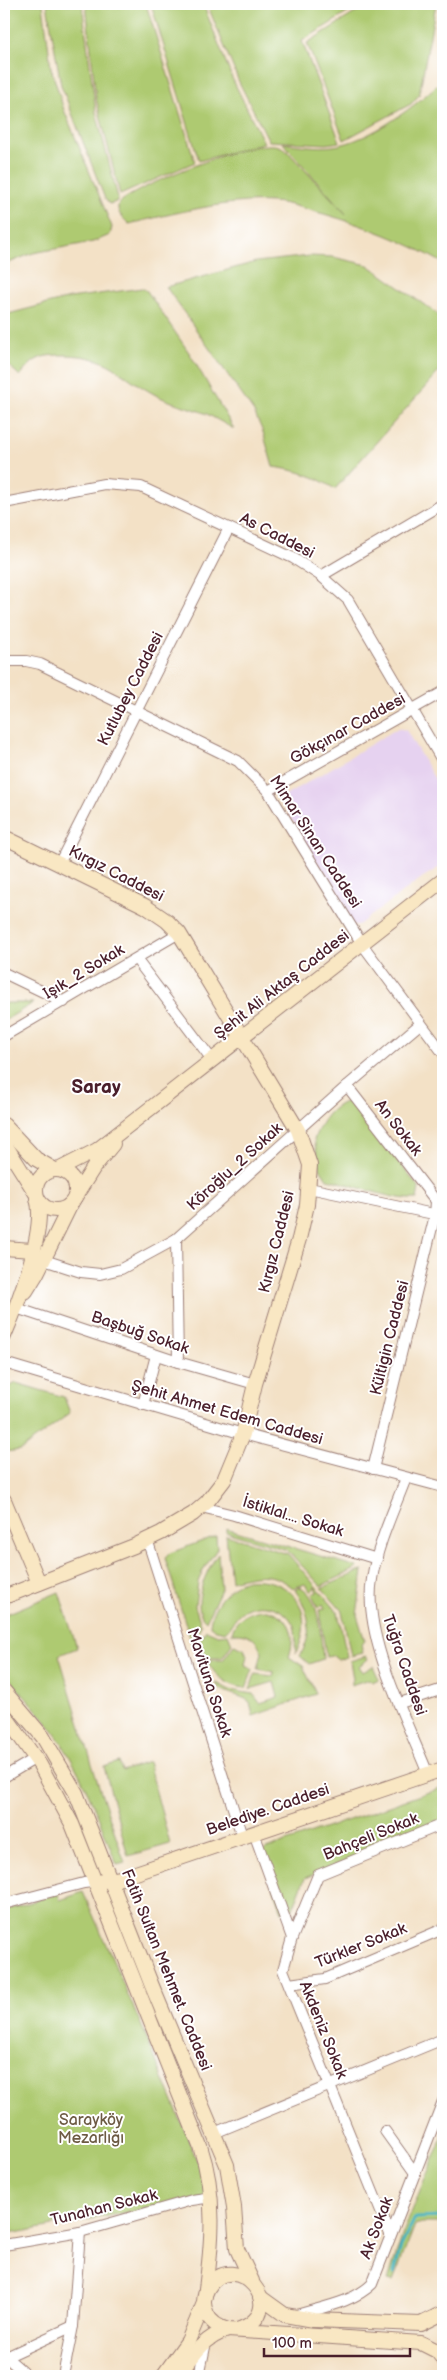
<svg xmlns="http://www.w3.org/2000/svg" width="447" height="2380" font-family="'Balsamiq Sans',sans-serif">
<rect width="100%" height="100%" fill="#fff"/>
<filter id="ink" filterUnits="userSpaceOnUse"><feTurbulence type="fractalNoise" baseFrequency=".02" numOctaves="2"/><feDisplacementMap in="SourceGraphic" scale="10" xChannelSelector="R" yChannelSelector="G"/><feConvolveMatrix kernelMatrix="1 2 1 2 8 2 1 2 1" color-interpolation-filters="sRGB"/></filter>
<filter id="wash" filterUnits="userSpaceOnUse"><feTurbulence type="fractalNoise" baseFrequency=".0096" numOctaves="4" result="noise"/><feDisplacementMap in="SourceGraphic" scale="20" xChannelSelector="R" yChannelSelector="G"/><feGaussianBlur stdDeviation="1.12" result="paint"/><feColorMatrix in="noise" values="0 0 0 0 0 0 0 0 0 0 0 0 0 0 0 0 0 1.4 0 .05"/><feComposite in="paint" operator="in"/></filter>
<g filter="url(#wash)">
<rect width="100%" height="100%" fill="#f3e1c6"/>
<path fill="#e6d2f0" d="M398,728L406,730L443,793V865L423,877L357,926L351,925L283,804L285,796Z"/>
<g fill="#aeca71" stroke="#7c744e">
<path d="M4,4H43L51,68L64,110L112,227L110,235L93,242L33,253L4,265Z"/>
<path d="M47,4H82L96,112L118,198L116,202L109,204L105,199L61,85Z"/>
<path d="M86,4H146L195,162L120,195L96,99Z"/>
<path d="M151,4H203L232,78L264,143L199,161Z"/>
<path d="M207,4H362L302,41L340,142L326,144L269,141L239,82Z"/>
<path d="M369,4H436L419,95L411,104L344,140L307,43Z"/>
<path d="M443,79V263C405,241 366,226 324,214C307,210 290,203 272,202C229,199 171,214 129,224C123,218 115,212 119,203C139,185 256,137 279,146C283,147 286,151 289,153L346,214L283,143C299,145 317,148 333,146C369,142 419,104 443,79Z"/>
<path d="M310,256L333,257L368,265L443,318V367L335,489C315,476 297,470 273,467L263,432L254,412L166,287L256,262Z"/>
<path d="M142,288L147,291L190,354L234,429C225,424 216,419 207,414C190,407 170,403 154,394C117,374 112,356 65,355C41,355 35,357 20,376L4,361V315L70,298Z"/>
<path d="M4,1003H33L4,1021Z"/>
<path d="M347,1101L354,1104L419,1188L417,1199C392,1201 353,1184 327,1179L320,1168L314,1139C321,1122 329,1108 347,1101Z"/>
<path d="M16,1383L64,1397L70,1413L21,1450L4,1452V1390Z"/>
<path d="M226,1528L357,1567L358,1568L321,1586L287,1550L226,1532Z"/>
<path d="M226,1535L288,1554L338,1612L347,1657L338,1660L332,1655L326,1656L319,1610L325,1609L323,1604L318,1608L312,1594L317,1592L315,1587L311,1592L305,1584L293,1588C272,1570 255,1575 231,1581Z"/>
<path d="M216,1536L217,1549L203,1570L198,1582L195,1606L201,1625L193,1647L165,1558L170,1553Z"/>
<path d="M218,1554L221,1589L206,1621C189,1607 207,1568 218,1554Z"/>
<path d="M363,1571L357,1615L365,1641L361,1644L363,1653L351,1656L342,1611L322,1588L358,1572Z"/>
<path d="M247,1580C293,1576 317,1612 296,1653C294,1646 297,1635 294,1626C286,1606 257,1599 240,1613C234,1618 231,1627 225,1632L216,1630L210,1626C211,1606 228,1586 247,1580Z"/>
<path d="M300,1587C320,1594 321,1641 323,1659L309,1664L300,1656C314,1632 310,1612 295,1590Z"/>
<path d="M59,1592L77,1648L59,1655L96,1777L125,1863L117,1865C102,1827 88,1787 67,1752C50,1723 27,1699 4,1674V1615Z"/>
<path d="M267,1610C292,1617 296,1635 289,1657L303,1666L316,1694L253,1716L250,1702C240,1693 220,1695 215,1682L230,1690L253,1694L260,1703L278,1697L274,1682L250,1689L255,1674L273,1676L274,1672L258,1669L262,1653C258,1639 246,1630 232,1634C235,1616 252,1610 267,1610Z"/>
<path d="M206,1630L218,1635L228,1634L232,1644L222,1658H207L199,1642Z"/>
<path d="M234,1645L244,1649L247,1655L245,1665L253,1669L246,1688C229,1687 213,1675 207,1660H223Z"/>
<path d="M366,1656L368,1659L359,1666L363,1672L373,1666L379,1679L372,1682L369,1679L351,1685L353,1679L350,1661Z"/>
<path d="M119,1762L122,1771L148,1762L170,1844L128,1856L104,1767Z"/>
<path d="M443,1787V1819L305,1878L292,1911H282L261,1853L266,1849Z"/>
<path d="M83,1892L143,2029L212,2197L4,2235V1911L58,1893L60,1900Z"/>
<path d="M443,2135V2223H422L415,2225L393,2281L388,2280L403,2233Z"/>
</g>
<g fill="none" stroke-linecap="round" stroke-linejoin="round">
<path stroke="#46b3c2" stroke-width="3" d="M394,2273L401,2246L415,2218L443,2217"/>
</g>
</g>
<g filter="url(#ink)">
<g fill="none" stroke-linecap="round" stroke-linejoin="round">
<g stroke="#9e8078" stroke-width="12">
<g id="street">
<path d="M4,503L104,484L141,487L293,558L321,576L348,600L443,762"/>
<path d="M321,576L443,504"/>
<path d="M4,661H26L40,664L238,761L268,791L362,944L443,1053"/>
<path d="M268,791L443,692"/>
<path d="M59,864L229,528"/>
<path d="M136,959L213,1061"/>
<path d="M4,973L64,1002"/>
<path d="M4,1036L179,933"/>
<path d="M347,1086L436,1201L435,1215L373,1469"/>
<path d="M309,1188L443,1216"/>
<path d="M176,1239L178,1362"/>
<path d="M44,1260L81,1272L100,1274L121,1269L176,1239L347,1086L420,1024"/>
<path d="M16,1308L178,1362L255,1384"/>
<path d="M4,1363L243,1434L443,1487"/>
<path d="M143,1405L156,1355"/>
<path d="M406,1478C394,1510 377,1545 372,1579C362,1635 407,1721 428,1774"/>
<path d="M201,1507L234,1515L377,1559"/>
<path d="M147,1539L242,1836"/>
<path d="M400,1703L443,1689"/>
<path d="M4,1777L36,1758"/>
<path d="M254,1833L292,1938L283,1970L390,2234"/>
<path d="M4,1904L84,1883L100,1881"/>
<path d="M292,1938L318,1875L443,1824"/>
<path d="M289,1984L325,1979L443,1929"/>
<path d="M385,2131L415,2173"/>
<path d="M214,2133L443,2039"/>
<path d="M4,2245L80,2232L192,2200L212,2197"/>
<path d="M293,2316C318,2308 353,2303 372,2284L443,2101"/>
<path d="M6,2357L28,2376"/>
<path d="M4,2358L73,2326"/>
<path d="M63,2376L73,2326L80,2232"/>
<path d="M199,2376L206,2342"/>
</g>
</g>
<g stroke="#9e8078" stroke-width="16">
<g id="secondary">
<path d="M4,837L145,906L167,921L179,933L298,1130L310,1165L307,1205L299,1239L255,1384L243,1434L224,1480L207,1502L193,1514L161,1533L134,1546L4,1597"/>
<path d="M4,1125L36,1159L55,1170"/>
<path d="M4,1143L35,1192"/>
<circle cx="56" cy="1190" r="20"/>
<path d="M58,1170L97,1150L443,880"/>
<path d="M75,1197L94,1167L113,1144"/>
<path d="M4,1248L32,1250"/>
<path d="M26,1291L37,1273L71,1204"/>
<path d="M4,1336C17,1306 47,1230 37,1198"/>
<path d="M4,1500L39,1583"/>
<path d="M4,1691L43,1737L76,1793L152,1986L227,2165L234,2207L237,2249L252,2281"/>
<path d="M4,1714L40,1765L72,1824L200,2146C217,2196 212,2245 205,2296"/>
<path d="M103,1881L121,1878L443,1769"/>
<path d="M260,2297L285,2315L313,2320L421,2324L443,2313"/>
<path d="M237,2330C295,2311 234,2245 208,2288C203,2296 203,2306 207,2314C211,2323 218,2327 228,2330L421,2343L437,2351L443,2359"/>
<path d="M163,2376L188,2341L204,2303"/>
<path d="M179,2376C192,2357 203,2337 228,2330"/>
</g>
</g>
<use href="#street" stroke="#fff" stroke-width="10"/>
<use href="#secondary" stroke="#f9e7c3" stroke-width="14"/>
</g>
</g>
<g text-anchor="middle" dominant-baseline="central" stroke-width="4" stroke-linejoin="round" paint-order="stroke">
<g font-size="16" fill="#4a1f2b" stroke="#fff">
<text transform="translate(277 536) rotate(27)">As Caddesi</text>
<text transform="translate(131 689) rotate(-63)">Kutlubey Caddesi</text>
<text transform="translate(348 729) rotate(-29)">Gökçınar Caddesi</text>
<text transform="translate(315 842) rotate(57)">Mimar Sinan Caddesi</text>
<text transform="translate(116 874) rotate(27)">Kırgız Caddesi</text>
<text transform="translate(84 972) rotate(-31)">Işık_2 Sokak</text>
<text transform="translate(282 985) rotate(-38)">Şehit Ali Aktaş Caddesi</text>
<text transform="translate(398 1128) rotate(52)">An Sokak</text>
<text transform="translate(235 1167) rotate(-42)">Köroğlu_2 Sokak</text>
<text transform="translate(277 1242) rotate(-76)">Kırgız Caddesi</text>
<text transform="translate(140 1333) rotate(19)">Başbuğ Sokak</text>
<text transform="translate(390 1338) rotate(-76)">Kültigin Caddesi</text>
<text transform="translate(227 1413) rotate(16)">Şehit Ahmet Edem Caddesi</text>
<text transform="translate(293 1517) rotate(17)">İstiklal.... Sokak</text>
<text transform="translate(404 1665) rotate(71)">Tuğra Caddesi</text>
<text transform="translate(209 1683) rotate(72)">Mavituna Sokak</text>
<text transform="translate(268 1810) rotate(-19)">Belediye. Caddesi</text>
<text transform="translate(371 1837) rotate(-22)">Bahçeli Sokak</text>
<text transform="translate(361 1946) rotate(-22)">Türkler Sokak</text>
<text transform="translate(166 1970) rotate(68)">Fatih Sultan Mehmet. Caddesi</text>
<text transform="translate(323 2030) rotate(68)">Akdeniz Sokak</text>
<text transform="translate(104 2208) rotate(-14)">Tunahan Sokak</text>
<text transform="translate(377 2228) rotate(-69)">Ak Sokak</text>
</g>
<g font-size="16" fill="#6d5b44" stroke="#fff">
<text x="91" y="2120">Sarayköy<tspan x="91" dy="18">Mezarlığı</tspan></text>
</g>
<g font-size="19" font-weight="bold" fill="#4a1f2b" stroke="#fff">
<text x="96" y="1087">Saray</text>
</g>
</g>
<rect width="447" height="2380" fill="none" stroke="#fff" stroke-width="20"/>
<path d="M264 2348v8h146v-8" fill="none" stroke="#4a1f2b" stroke-width="2.5"/>
<text x="272" y="2348" font-size="15" fill="#4a1f2b" stroke="#ffffff" stroke-width="4" paint-order="stroke">100 m</text>
</svg>
